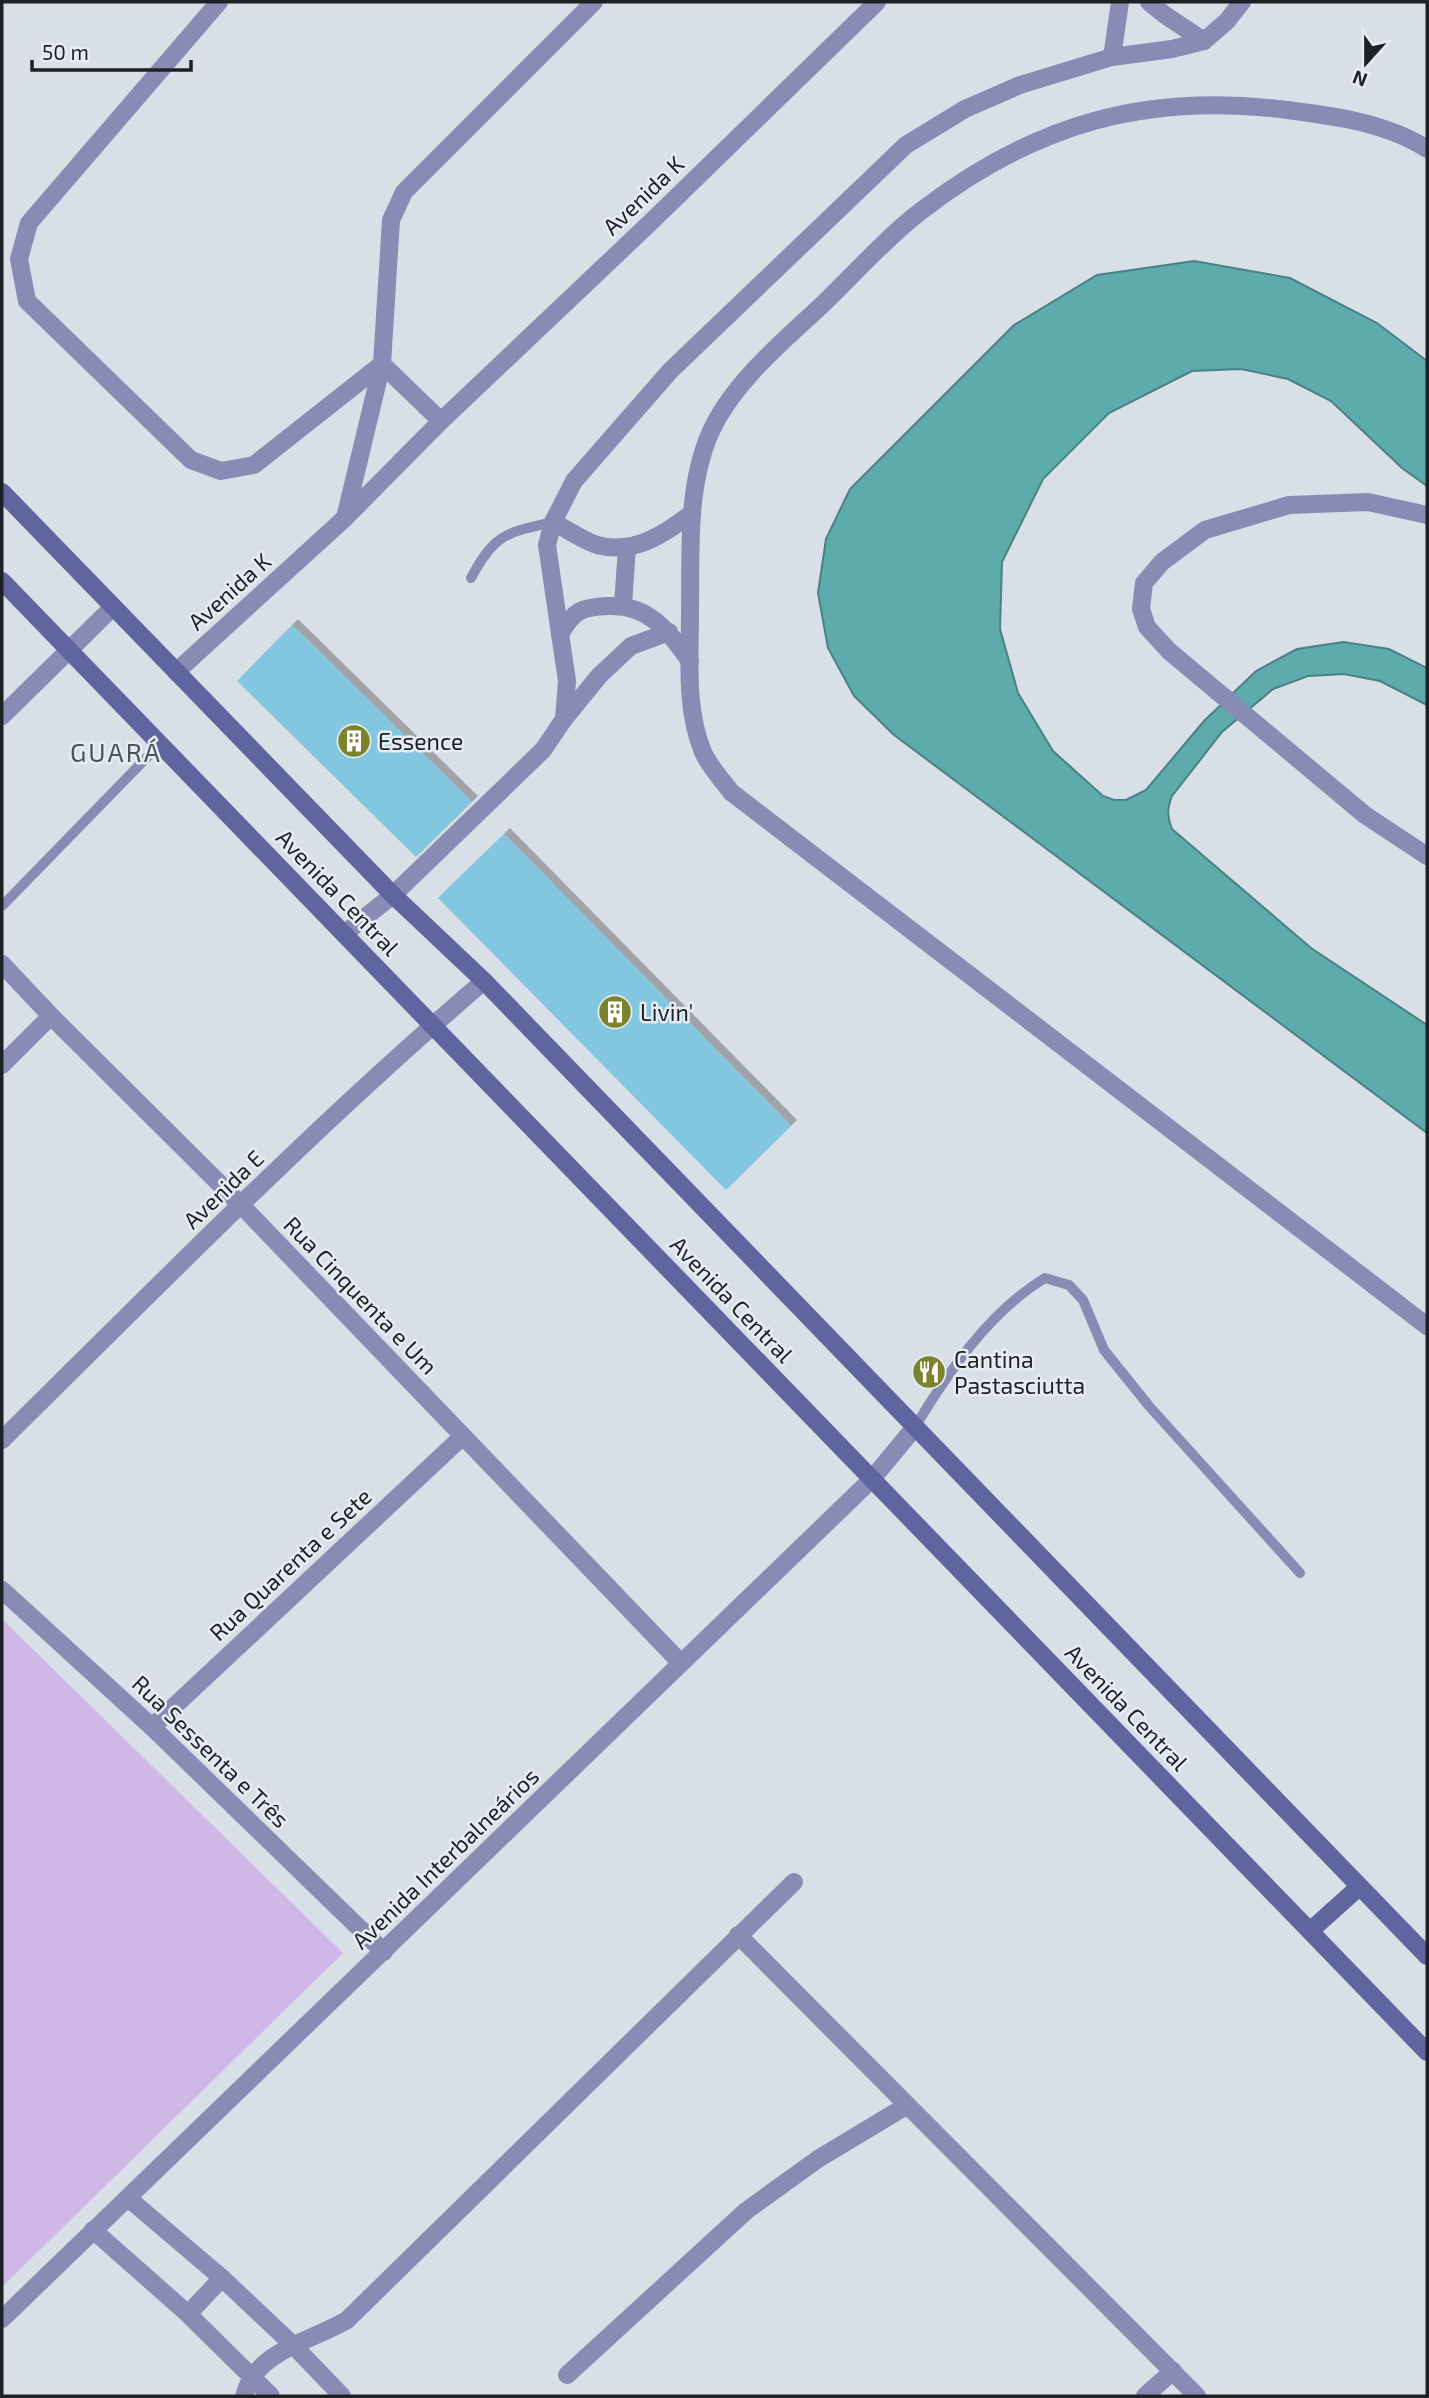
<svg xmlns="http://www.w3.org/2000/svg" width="1429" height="2398" font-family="'Exo 2',sans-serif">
<defs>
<filter id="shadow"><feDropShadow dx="6" dy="-6" stdDeviation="0" flood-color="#0004"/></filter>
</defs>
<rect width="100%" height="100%" fill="#d8dfe7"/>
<path fill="#cfb7e8" d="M2,1619L343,1953L2,2287Z"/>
<path fill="#5dabac" stroke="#4a8283" stroke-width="2" d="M1194,261L1290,278L1377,323L1427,361V486L1402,468L1331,401L1288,379L1241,369L1192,371L1109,413L1043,479L1002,562L1000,629L1018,693L1053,751L1103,796L1114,800H1126L1146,790L1204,721L1256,671L1297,649L1343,642L1389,649L1427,668V705L1380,681L1344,674L1308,676L1273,689L1222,732L1172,796C1167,808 1167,816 1172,829L1311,948L1427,1025V1133L894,735L854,696L828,648L818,593L826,539L850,489L1014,325L1097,275Z"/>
<g fill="#83c6df" filter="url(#shadow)">
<path d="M292,625L472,802L416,857L237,681Z"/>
<path d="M504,834L791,1126L726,1190L438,898Z"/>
</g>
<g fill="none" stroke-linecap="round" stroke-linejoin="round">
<g stroke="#888cb5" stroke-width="10">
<path d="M471,578C495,533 506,533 553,522"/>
<path d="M2,906L160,744"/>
<path d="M915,1427C949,1371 989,1312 1045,1278L1069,1285L1083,1300L1104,1350L1149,1406L1300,1573"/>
</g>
<g stroke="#888cb5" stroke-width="18">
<path d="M219,2L29,223L19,259L27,301L191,460L221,471L254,465L382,364"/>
<path d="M1149,2L1165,15L1204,41"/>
<path d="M1112,57L1120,2"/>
<path d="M1427,149C1387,123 1335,116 1287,110C1146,92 1034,124 921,211C888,236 854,274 824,303C784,341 734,381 711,431C686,487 691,553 690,613C690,658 685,709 703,752C709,766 722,780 731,792L1427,1326"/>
<path d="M441,421L382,364L391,220L404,192L594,2"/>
<path d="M1427,515L1368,502L1289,505L1205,530L1162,562L1144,583L1141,609L1147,627L1169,651L1365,815L1427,856"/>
<path d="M345,518L382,364"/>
<path d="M553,522C567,529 582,540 597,545C634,555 665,534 692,513"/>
<path d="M623,605L627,547"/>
<path d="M560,634C574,611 580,607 608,606C649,604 668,631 690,661"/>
<path d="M176,672L345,518L441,421L653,220L877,2"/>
<path d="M2,716L113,607"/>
<path d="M564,719L599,676L631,646L669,632"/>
<path d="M344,934L393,895L543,750L564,719L567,681L547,545L553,522L574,481L670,371L906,145L965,109L1020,85L1112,57L1172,49L1204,41L1227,21L1242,2"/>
<path d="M2,964L51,1016L241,1205L681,1663"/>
<path d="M2,1065L51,1016"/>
<path d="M2,1440C160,1284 316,1125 484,981"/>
<path d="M2,1590L152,1727L384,1952"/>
<path d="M152,1727L462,1437"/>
<path d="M738,1935L1197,2396"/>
<path d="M128,2198L222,2278L293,2345L342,2396"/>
<path d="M93,2230L188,2314L271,2396"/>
<path d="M188,2314L222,2278"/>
<path d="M567,2375L746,2211L818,2159L906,2106"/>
<path d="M244,2396C246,2390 249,2382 253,2376C274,2347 317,2338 347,2320L794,1882"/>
<path d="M1145,2396L1173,2371"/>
</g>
<path stroke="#888cb5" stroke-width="18" d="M2,2319L872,1479L915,1427"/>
<g stroke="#60649f" stroke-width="18">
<path d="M2,492L393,895L484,981L1427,1956"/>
<path d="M2,581L1427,2052"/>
<path d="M1310,1931L1359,1887"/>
</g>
</g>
<defs>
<g id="building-disc" transform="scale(1.75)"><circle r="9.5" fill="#7c832e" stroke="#e5ecf4"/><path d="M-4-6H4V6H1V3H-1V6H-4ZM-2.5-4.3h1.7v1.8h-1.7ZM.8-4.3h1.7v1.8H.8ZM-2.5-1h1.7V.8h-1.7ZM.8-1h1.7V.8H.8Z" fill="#fff"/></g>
<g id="restaurant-disc" transform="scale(1.75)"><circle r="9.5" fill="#7c832e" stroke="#e5ecf4"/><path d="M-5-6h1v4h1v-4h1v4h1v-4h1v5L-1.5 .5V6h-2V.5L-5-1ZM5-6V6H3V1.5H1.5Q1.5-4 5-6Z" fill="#fff"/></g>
</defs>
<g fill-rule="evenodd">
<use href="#building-disc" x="354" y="741"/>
<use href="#building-disc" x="615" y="1012"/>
<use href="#restaurant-disc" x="929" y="1372"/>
</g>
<g text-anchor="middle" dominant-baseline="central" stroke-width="5" stroke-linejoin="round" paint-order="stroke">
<g font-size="23" fill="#1e2124" stroke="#e5ecf4">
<text transform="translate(643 195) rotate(-44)">Avenida K</text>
<text transform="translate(229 591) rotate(-42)">Avenida K</text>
<text transform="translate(338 892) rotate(46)">Avenida Central</text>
<text transform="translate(223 1189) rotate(-44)">Avenida E</text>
<text transform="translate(361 1295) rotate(46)">Rua Cinquenta e Um</text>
<text transform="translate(732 1299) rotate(46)">Avenida Central</text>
<text transform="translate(290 1564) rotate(-43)">Rua Quarenta e Sete</text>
<text transform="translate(1127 1707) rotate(46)">Avenida Central</text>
<text transform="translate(211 1751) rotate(44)">Rua Sessenta e Três</text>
<text transform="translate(445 1858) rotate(-44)">Avenida Interbalneários</text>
</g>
<g font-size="23" fill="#1e2124" stroke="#e5ecf4" text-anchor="start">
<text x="378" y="741">Essence</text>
<text x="640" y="1012">Livin'</text>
<text x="954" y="1359">Cantina<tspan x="954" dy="26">Pastasciutta</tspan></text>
</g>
<g font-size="26" letter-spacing="2" fill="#4d535a" stroke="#e5ecf4">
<text x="116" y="751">GUARÁ</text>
</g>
</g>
<rect width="1429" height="2398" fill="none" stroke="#1e2124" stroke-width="7"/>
<g transform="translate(1366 63) rotate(201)" stroke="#e5ecf4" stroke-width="5" paint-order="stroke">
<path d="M0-5L12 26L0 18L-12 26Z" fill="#1e2124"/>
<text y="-10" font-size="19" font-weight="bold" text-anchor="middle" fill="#1e2124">N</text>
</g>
<path d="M32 60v10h159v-10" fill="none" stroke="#1e2124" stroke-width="3.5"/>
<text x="42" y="60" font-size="21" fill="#1e2124" stroke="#e5ecf4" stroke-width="5" paint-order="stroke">50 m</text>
</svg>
